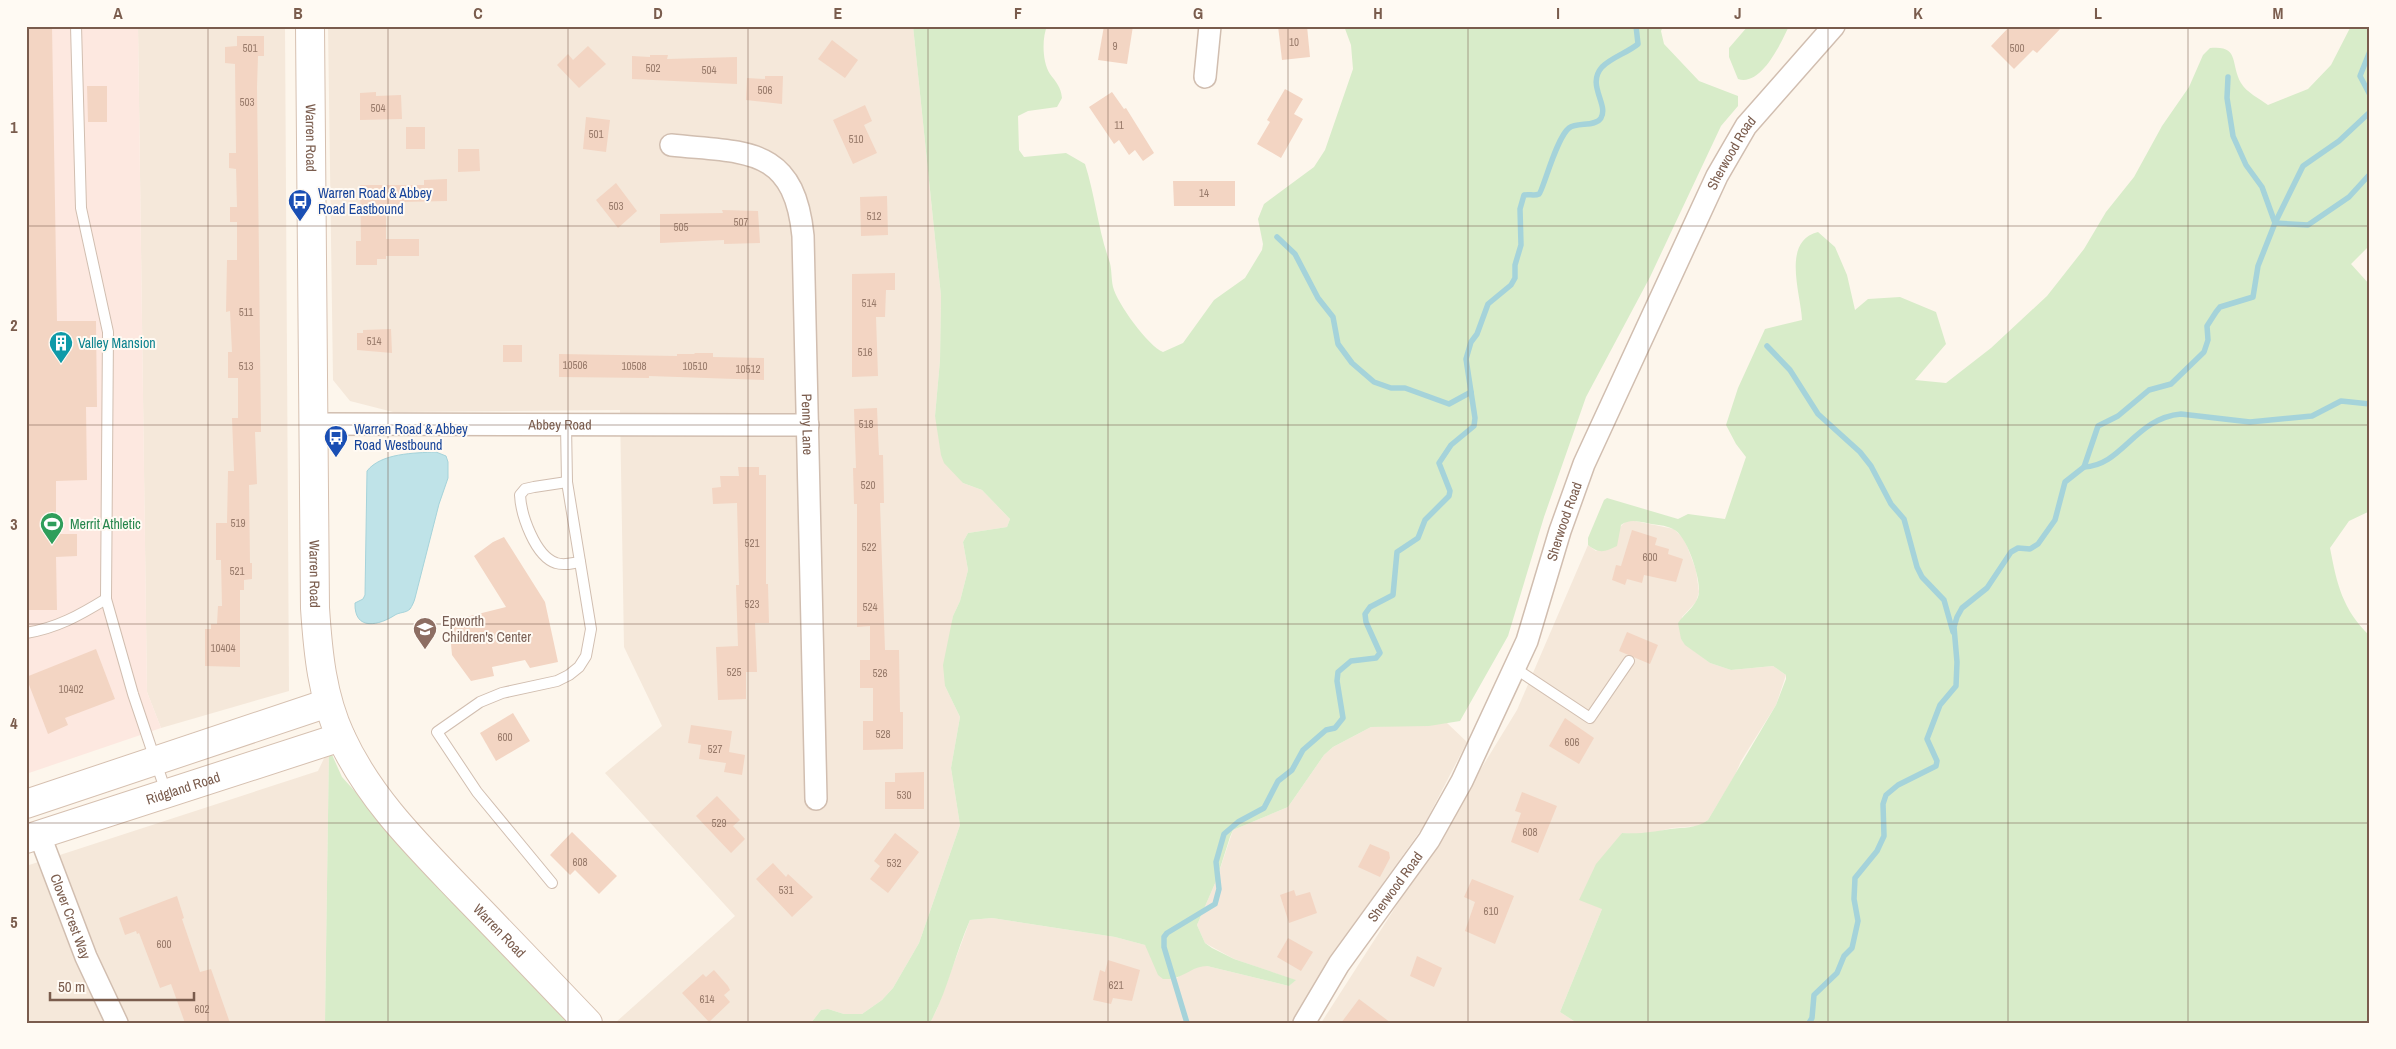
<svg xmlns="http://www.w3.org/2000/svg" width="2396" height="1049" font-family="'Archivo Narrow',sans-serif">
<rect width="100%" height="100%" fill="#fdf6ec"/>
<g fill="#f5e8da">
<path d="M138,26H285L289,691L161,728L147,692Z"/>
<path d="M328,26H913L941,296L940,360L935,416L963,483L982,490L1010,519L1007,527L968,533L963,542L968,570L960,601L953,616L945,686L960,717L951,768L960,825L919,943L893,988L882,1000L862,1014H844L828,1009L821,1010L811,1023H615L735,916L605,773L662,726L624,647L620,410L393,412L350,401L333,380Z"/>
<path d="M1626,521H1635L1674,529L1683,538L1687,546L1696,570L1699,592L1696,602L1682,617L1681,639L1685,644L1710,663L1731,670L1773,666L1786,675L1776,705L1741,761L1735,775L1708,820L1699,826L1672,828L1644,835L1622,833L1602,909L1560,1012L1577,1023H1321L1411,883L1517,710L1588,545L1596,551Z"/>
<path d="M1447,723L1467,742L1423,827L1343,939L1304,1003L1295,1023H930L937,1009L970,920L992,918L1115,937L1145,945L1177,978L1183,973L1200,966H1207L1289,986L1295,980L1234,959L1205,943L1197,925L1216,881L1233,830L1288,807L1324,755L1333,747L1371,727Z"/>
<path d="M329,748L325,1023H26V866L318,771Z"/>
</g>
<path fill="#fde8e0" d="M26,26H138L147,692L161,728L26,774Z"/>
<g fill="#d8ecc9">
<path d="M913,26H1047C1042,38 1042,62 1050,74C1056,82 1061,87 1062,98L1057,107L1028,111L1018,116L1019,150L1024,157L1066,153L1085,164C1095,195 1098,229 1109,260C1112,268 1111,278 1113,287C1117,303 1148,346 1163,352L1183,343L1214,300L1245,278L1262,250L1263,244L1258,219L1264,204L1314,167L1325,150L1353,69L1351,45L1344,26H1663L1661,31L1664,44L1699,81L1738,96V106L1721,126L1650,277L1586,397L1544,517L1508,636L1460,721L1429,726L1371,727L1333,747L1324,755L1288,807L1233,830L1230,837L1216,881L1197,925L1205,943L1212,948L1234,959L1296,980L1289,986L1207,966C1194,966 1186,975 1175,978C1172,979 1167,979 1163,979L1158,975L1145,945L1115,937L992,918L970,920C955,954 948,990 930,1023H811L821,1010L828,1009L844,1014H862L882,1000L893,988L919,943L960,825L951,768L960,717L945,686L943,665L953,616L960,601L968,570L963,542L968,533L1007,527L1010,519L982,490L963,483L944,463L941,455L935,416L940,360L941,296Z"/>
<path d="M1748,26H1789C1781,43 1761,87 1738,79L1729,57V48Z"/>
<path d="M2351,26H2370V245L2351,264L2370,285V511L2349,521L2330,548C2337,584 2342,609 2370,636V1023H1577L1560,1012L1602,909L1579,900L1596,864L1622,833C1642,834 1651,832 1670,829C1684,827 1695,829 1708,820L1776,705L1786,679V675L1773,666L1731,670L1710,663L1685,645L1681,639L1678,623C1685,613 1699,604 1699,591C1700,577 1687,535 1673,529C1666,525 1655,525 1647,523C1637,521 1629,519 1621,525L1617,546C1605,552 1599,554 1588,545V538L1604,500L1607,498L1678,519L1688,514L1725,519L1746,457L1736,444L1726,425L1738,388L1765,329L1802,320C1801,294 1781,241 1818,232L1835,247L1847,275L1855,310L1868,299L1900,297L1936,312L1946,344L1915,380L1946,383L1991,348L2047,296L2084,249L2106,212L2134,177L2162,126L2189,87L2203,55L2210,48C2240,45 2230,63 2241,83C2246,92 2260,99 2268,105L2308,89L2331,65Z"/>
<path d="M329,748L342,777L510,963L572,1023H325Z"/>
</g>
<path fill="#bfe3e8" stroke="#a5d3da" d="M436,452L446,456L448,462V478L439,504L415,598C414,602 412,606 410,609C406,613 400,612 395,615C380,625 354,632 355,603L363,599L365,595L367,471C381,453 414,453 436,452Z"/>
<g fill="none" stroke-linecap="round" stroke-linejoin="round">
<g stroke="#a5d3da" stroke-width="5.5">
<path d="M2370,51L2360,76L2370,95"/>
<path d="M2228,77L2227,98L2233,136L2246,165L2262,187L2275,223"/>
<path d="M2275,223L2308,225L2349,197L2370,174"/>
<path d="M1277,237L1295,254L1318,298L1333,317L1338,344L1352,363L1374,382L1391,388H1405L1449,404L1471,392"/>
<path d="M1767,346L1790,370L1818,414L1860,452L1871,466L1891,504L1904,519L1917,567L1922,577L1944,600L1953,632"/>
<path d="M2084,467C2122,466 2135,418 2181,414L2250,422L2312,416L2341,401L2370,404"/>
<path d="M1187,1023L1164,947V937L1167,933L1215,904L1219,889L1216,862L1224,834L1238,822L1264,808L1278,781L1292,770L1303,750L1326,730L1335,728L1343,718L1337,681L1338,672L1351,661L1376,658L1380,653L1366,622L1365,614L1370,607L1393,595L1397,552L1418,538L1425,520L1449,496L1450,491L1439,463L1451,445L1474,426L1475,418L1466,359L1471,342L1477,334L1488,304L1511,285L1515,278V265L1521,245L1520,209L1524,195C1529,194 1535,196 1539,194C1543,191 1556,138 1569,128C1577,122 1596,127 1601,118C1609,104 1586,85 1602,67C1612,57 1627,53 1638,44L1636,26"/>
<path d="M1809,1023L1812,1018L1814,995L1837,973L1844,956L1852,948L1858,921L1854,899L1855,878L1877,851L1884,836L1883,804L1886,795L1898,785L1936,766L1937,761L1927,739L1940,705L1956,686L1957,662L1954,627L1957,617L1962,608L1987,588L2011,552L2018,548L2030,549L2038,544L2055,520L2065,482L2084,467L2098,426L2118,416L2149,390L2171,384L2204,352L2208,340L2207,326L2216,312L2220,307L2253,297L2258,266L2275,223L2303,166L2339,141L2370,112"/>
</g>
</g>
<g fill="#f3d5c3">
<path d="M26,26H52L57,321H96L97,407H86L87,480L56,481V534H77V556L56,557L57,610H26Z"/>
<path d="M1104,26H1133L1127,64L1098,60Z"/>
<path d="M1278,26H1307L1310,57L1282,60Z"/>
<path d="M2010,26H2063L2037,53L2033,50L2014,69L1991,46Z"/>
<path d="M237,36H264V56H258L257,87L261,432H255L257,484L249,485L250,563H252V579L244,580V590H240V667L205,666V629H211V624H217L218,606H222L221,560H216V523H227L228,471H234L232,418H238V378H228V352H232L230,311L226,312L227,260H237V222H230V207H237L236,169L229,168V153H236L235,64L225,63V47L237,46Z"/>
<path d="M832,40L858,60L845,78L818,59Z"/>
<path d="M588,46L606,64L579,88L557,65L568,54L573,60Z"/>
<path d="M650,55H668L667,59L737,57V84L632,79V56L650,57Z"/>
<path d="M765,76H783L782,104L746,100L747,78L765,79Z"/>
<path d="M87,86H107V122H88Z"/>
<path d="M1285,89L1303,99L1294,114L1303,119L1281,158L1257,144L1270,122L1267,120Z"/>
<path d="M376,92V96L401,95L402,119L360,120V93Z"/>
<path d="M1112,92L1124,109L1126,108L1154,153L1143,161L1135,150L1129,155L1119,140L1114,144L1089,107Z"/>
<path d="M865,105L872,121L864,125L877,153L853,164L833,120Z"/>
<path d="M586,117L610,120L606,152L583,149Z"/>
<rect x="406" y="127" width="19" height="22"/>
<path d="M458,149H479L480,171L458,172Z"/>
<path d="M447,179V201L403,202V207L386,208V239H419V256H386V259H377V265H356V241H361L360,185H424V180Z"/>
<path d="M1173,181H1235V206H1174Z"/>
<path d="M616,183L637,211L618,228L596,200Z"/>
<path d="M887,196L888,235L861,236L860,197Z"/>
<path d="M722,210L758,211L760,243L724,244V240L660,243V214L723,213Z"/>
<path d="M895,273V290H886L885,317H876L878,376L852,377V274Z"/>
<path d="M391,329L392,353L357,350V333H363V330Z"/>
<rect x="503" y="345" width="19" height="17"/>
<path d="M694,353H713V357L764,358V380L649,376V378L559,377V354L677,356V354H695Z"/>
<path d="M877,408L879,455H883L884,503H880L885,650H899L900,712H903V749L863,750V721H873V688H860V660H870V626L857,627V504H854L853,468H856L854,409Z"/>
<path d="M738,467H759V475H766V584H768L769,623H755L757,672H746V699L718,700L716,647L738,646L736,585H739L737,503L713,504L712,488L721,487L720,476H739Z"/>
<path d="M1632,530L1657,538L1655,545L1669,549L1668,554L1683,559L1676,582L1644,575L1642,583L1627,579L1625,585L1612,580L1616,565L1621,566Z"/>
<path d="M504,537L545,602L558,662L530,668L525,660L492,667L494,676L471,681L452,655L451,644L454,628L458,619L506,607L474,556L493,542Z"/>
<path d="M1627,632L1658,645L1650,664L1619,651Z"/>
<path d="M96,649L115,699L65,718L68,725L48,734L26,677Z"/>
<path d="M513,713L530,741L496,761L480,733Z"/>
<path d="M1565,718L1594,738L1579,764L1549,746Z"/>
<path d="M691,725L732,731L729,752L745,755L742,775L724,772L726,763L699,759L701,745L688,743Z"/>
<path d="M924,772V809H885V782H895V773Z"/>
<path d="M1522,792L1557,806L1538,853L1511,842L1521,813L1515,811Z"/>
<path d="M717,796L740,820L733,826L745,839L731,853L696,816Z"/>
<path d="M572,832L617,876L599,894L575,870L570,875L550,855Z"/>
<path d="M895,833L919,852L888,893L870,879L880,866L874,861Z"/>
<path d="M1370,844L1389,852L1390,858L1380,877L1358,867Z"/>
<path d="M773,863L786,877L788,874L813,897L792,917L756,879Z"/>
<path d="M1472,879L1514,896L1495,944L1465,931L1475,902L1464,897Z"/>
<path d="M1294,890L1296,896L1310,892L1317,913L1289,923L1280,895Z"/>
<path d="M177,896L184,918L182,919L200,972L211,969L230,1023H185L171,984L160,988L139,933L137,934L136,931L125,935L119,918Z"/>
<path d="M1288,938L1313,952L1301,971L1277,957Z"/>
<path d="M1417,956L1442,968L1434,987L1410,976Z"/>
<path d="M1108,960L1140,970L1132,1001L1113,998L1111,1004L1093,1000L1100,970L1105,972Z"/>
<path d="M714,970L728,986L730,990L724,995L730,1002L709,1022L682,993L703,974L706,977Z"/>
<path d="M1359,999L1391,1023H1341Z"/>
</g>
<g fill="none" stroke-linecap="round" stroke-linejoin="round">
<g stroke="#d1beb0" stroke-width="12">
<g id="lane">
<path d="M76,26L81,208L108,332L106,599L133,694L166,792"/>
<path d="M567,482L534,487L525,489L520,495C521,515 535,556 556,563C564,566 572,563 580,562"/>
<path d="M26,633C57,628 80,615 106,599"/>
<path d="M1516,669L1590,718L1629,661"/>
<path d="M552,883L477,792L437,732L480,702L502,693L557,681L569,675L579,667L586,656L591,629L567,482L566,425"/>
</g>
</g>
<g stroke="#d1beb0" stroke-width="24">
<g id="street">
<path d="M1205,77L1210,26"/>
<path id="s1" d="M671,145C745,153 794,145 803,236L816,799"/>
<path id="s2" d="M314,424L808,425"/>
<path id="s3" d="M40,836L86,957L117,1023"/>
<path id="s4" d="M1304,1023L1339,964L1429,840L1462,781L1527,641L1560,531L1584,464L1717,176L1746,126L1834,26"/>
</g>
</g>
<g stroke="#d6c0b0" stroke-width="30">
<g id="secondary">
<path id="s5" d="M310,26L315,608C318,653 322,696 341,737C369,798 416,844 462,892C504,935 546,979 588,1023"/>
<path d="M26,804L328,703"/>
<path id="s6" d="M26,839L341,737"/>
</g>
</g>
<use href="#lane" stroke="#fff" stroke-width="10"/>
<use href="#street" stroke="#fff" stroke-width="21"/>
<use href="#secondary" stroke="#fff" stroke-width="28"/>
</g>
<path fill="none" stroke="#7a5c4d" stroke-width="1" stroke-opacity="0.55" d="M208,26V1023M388,26V1023M568,26V1023M748,26V1023M928,26V1023M1108,26V1023M1288,26V1023M1468,26V1023M1648,26V1023M1828,26V1023M2008,26V1023M2188,26V1023M26,226H2370M26,425H2370M26,624H2370M26,823H2370"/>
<defs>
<g id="bus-pin" transform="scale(1.25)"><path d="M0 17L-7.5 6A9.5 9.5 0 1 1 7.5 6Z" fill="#1a4fb4" stroke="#fffaf3"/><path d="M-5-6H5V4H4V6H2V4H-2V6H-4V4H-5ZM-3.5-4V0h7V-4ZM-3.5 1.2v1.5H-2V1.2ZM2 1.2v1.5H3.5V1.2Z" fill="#fff"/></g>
<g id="building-pin" transform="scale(1.25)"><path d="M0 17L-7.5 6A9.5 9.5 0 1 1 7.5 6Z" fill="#0f9aa8" stroke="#fffaf3"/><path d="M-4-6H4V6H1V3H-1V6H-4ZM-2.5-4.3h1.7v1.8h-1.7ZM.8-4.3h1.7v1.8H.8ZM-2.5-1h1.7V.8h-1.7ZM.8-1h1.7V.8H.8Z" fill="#fff"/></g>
<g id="stadium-pin" transform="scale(1.25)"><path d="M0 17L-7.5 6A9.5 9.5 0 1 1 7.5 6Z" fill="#2e9e5b" stroke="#fffaf3"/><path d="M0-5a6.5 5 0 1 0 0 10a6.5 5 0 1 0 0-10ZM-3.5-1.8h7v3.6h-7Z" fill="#fff"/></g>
<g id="school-pin" transform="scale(1.25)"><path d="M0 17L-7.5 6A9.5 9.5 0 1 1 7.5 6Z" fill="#8d6e63" stroke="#fffaf3"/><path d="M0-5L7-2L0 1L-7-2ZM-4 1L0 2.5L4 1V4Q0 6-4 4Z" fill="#fff"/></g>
</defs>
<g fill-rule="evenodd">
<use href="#bus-pin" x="300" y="201"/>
<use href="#building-pin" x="61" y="343"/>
<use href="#bus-pin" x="336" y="437"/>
<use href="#stadium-pin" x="52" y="524"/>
<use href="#school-pin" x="425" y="629"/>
</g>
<g text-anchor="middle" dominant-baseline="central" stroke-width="4" stroke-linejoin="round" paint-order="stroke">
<g font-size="11" fill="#987a6a">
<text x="1294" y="42">10</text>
<text x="1115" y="46">9</text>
<text x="250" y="48">501</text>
<text x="2017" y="48">500</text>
<text x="653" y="68">502</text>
<text x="709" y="70">504</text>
<text x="765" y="90">506</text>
<text x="247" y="102">503</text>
<text x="378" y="108">504</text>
<text x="1119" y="125">11</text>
<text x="596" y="134">501</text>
<text x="856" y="139">510</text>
<text x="1204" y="193">14</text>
<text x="616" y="206">503</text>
<text x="874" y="216">512</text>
<text x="741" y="222">507</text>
<text x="681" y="227">505</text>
<text x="869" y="303">514</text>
<text x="246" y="312">511</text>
<text x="374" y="341">514</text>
<text x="865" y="352">516</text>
<text x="575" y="365">10506</text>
<text x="246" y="366">513</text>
<text x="634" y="366">10508</text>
<text x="695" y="366">10510</text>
<text x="748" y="369">10512</text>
<text x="866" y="424">518</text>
<text x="868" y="485">520</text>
<text x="238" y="523">519</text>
<text x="752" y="543">521</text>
<text x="869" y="547">522</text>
<text x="1650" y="557">600</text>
<text x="237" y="571">521</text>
<text x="752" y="604">523</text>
<text x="870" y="607">524</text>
<text x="223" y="648">10404</text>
<text x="734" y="672">525</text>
<text x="880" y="673">526</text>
<text x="71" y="689">10402</text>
<text x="883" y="734">528</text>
<text x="505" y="737">600</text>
<text x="1572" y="742">606</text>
<text x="715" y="749">527</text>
<text x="904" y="795">530</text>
<text x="719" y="823">529</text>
<text x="1530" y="832">608</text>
<text x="580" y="862">608</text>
<text x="894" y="863">532</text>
<text x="786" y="890">531</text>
<text x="1491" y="911">610</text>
<text x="164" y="944">600</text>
<text x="1116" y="985">621</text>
<text x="707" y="999">614</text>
<text x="202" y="1009">602</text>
</g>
<g font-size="14" fill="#7a5c4d" stroke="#fffaf3">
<text stroke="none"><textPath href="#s5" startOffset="112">Warren Road</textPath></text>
<text stroke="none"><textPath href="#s4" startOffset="974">Sherwood Road</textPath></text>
<text stroke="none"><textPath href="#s2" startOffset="246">Abbey Road</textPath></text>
<text stroke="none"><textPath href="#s1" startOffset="372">Penny Lane</textPath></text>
<text stroke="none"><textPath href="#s4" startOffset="569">Sherwood Road</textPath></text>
<text stroke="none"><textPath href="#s5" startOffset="548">Warren Road</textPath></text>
<text stroke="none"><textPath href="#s6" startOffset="165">Ridgland Road</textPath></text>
<text stroke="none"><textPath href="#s4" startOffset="164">Sherwood Road</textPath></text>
<text stroke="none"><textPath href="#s3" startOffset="86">Clover Crest Way</textPath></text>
<text stroke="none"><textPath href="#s5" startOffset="966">Warren Road</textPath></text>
</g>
<g font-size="14" fill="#164399" stroke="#fffaf3" text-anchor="start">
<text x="318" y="193">Warren Road &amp; Abbey<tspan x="318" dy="16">Road Eastbound</tspan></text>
<text x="354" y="429">Warren Road &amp; Abbey<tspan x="354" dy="16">Road Westbound</tspan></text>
</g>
<g font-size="14" fill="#0d838f" stroke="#fffaf3" text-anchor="start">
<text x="78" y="343">Valley Mansion</text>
</g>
<g font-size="14" fill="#27864d" stroke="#fffaf3" text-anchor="start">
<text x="70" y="524">Merrit Athletic</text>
</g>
<g font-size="14" fill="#785e54" stroke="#fffaf3" text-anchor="start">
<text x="442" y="621">Epworth<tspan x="442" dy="16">Children's Center</tspan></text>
</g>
</g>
<rect width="2396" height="1049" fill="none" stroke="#fffaf3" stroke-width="55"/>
<path d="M50 992v8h144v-8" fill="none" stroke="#7a5c4d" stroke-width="2.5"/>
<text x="58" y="992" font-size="15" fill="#7a5c4d" stroke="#fffaf3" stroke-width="4" paint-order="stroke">50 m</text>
<rect x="28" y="28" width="2340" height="994" fill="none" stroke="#7a5c4d" stroke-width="2"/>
<g font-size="16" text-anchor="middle" font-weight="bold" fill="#7a5c4d">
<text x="118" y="19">A</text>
<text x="298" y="19">B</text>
<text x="478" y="19">C</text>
<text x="658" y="19">D</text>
<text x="838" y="19">E</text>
<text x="1018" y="19">F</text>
<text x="1198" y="19">G</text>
<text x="1378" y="19">H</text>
<text x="1558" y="19">I</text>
<text x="1738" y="19">J</text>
<text x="1918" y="19">K</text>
<text x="2098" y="19">L</text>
<text x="2278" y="19">M</text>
<text x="14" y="133">1</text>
<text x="14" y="331">2</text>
<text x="14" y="530">3</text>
<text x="14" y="729">4</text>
<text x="14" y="928">5</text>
</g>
</svg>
